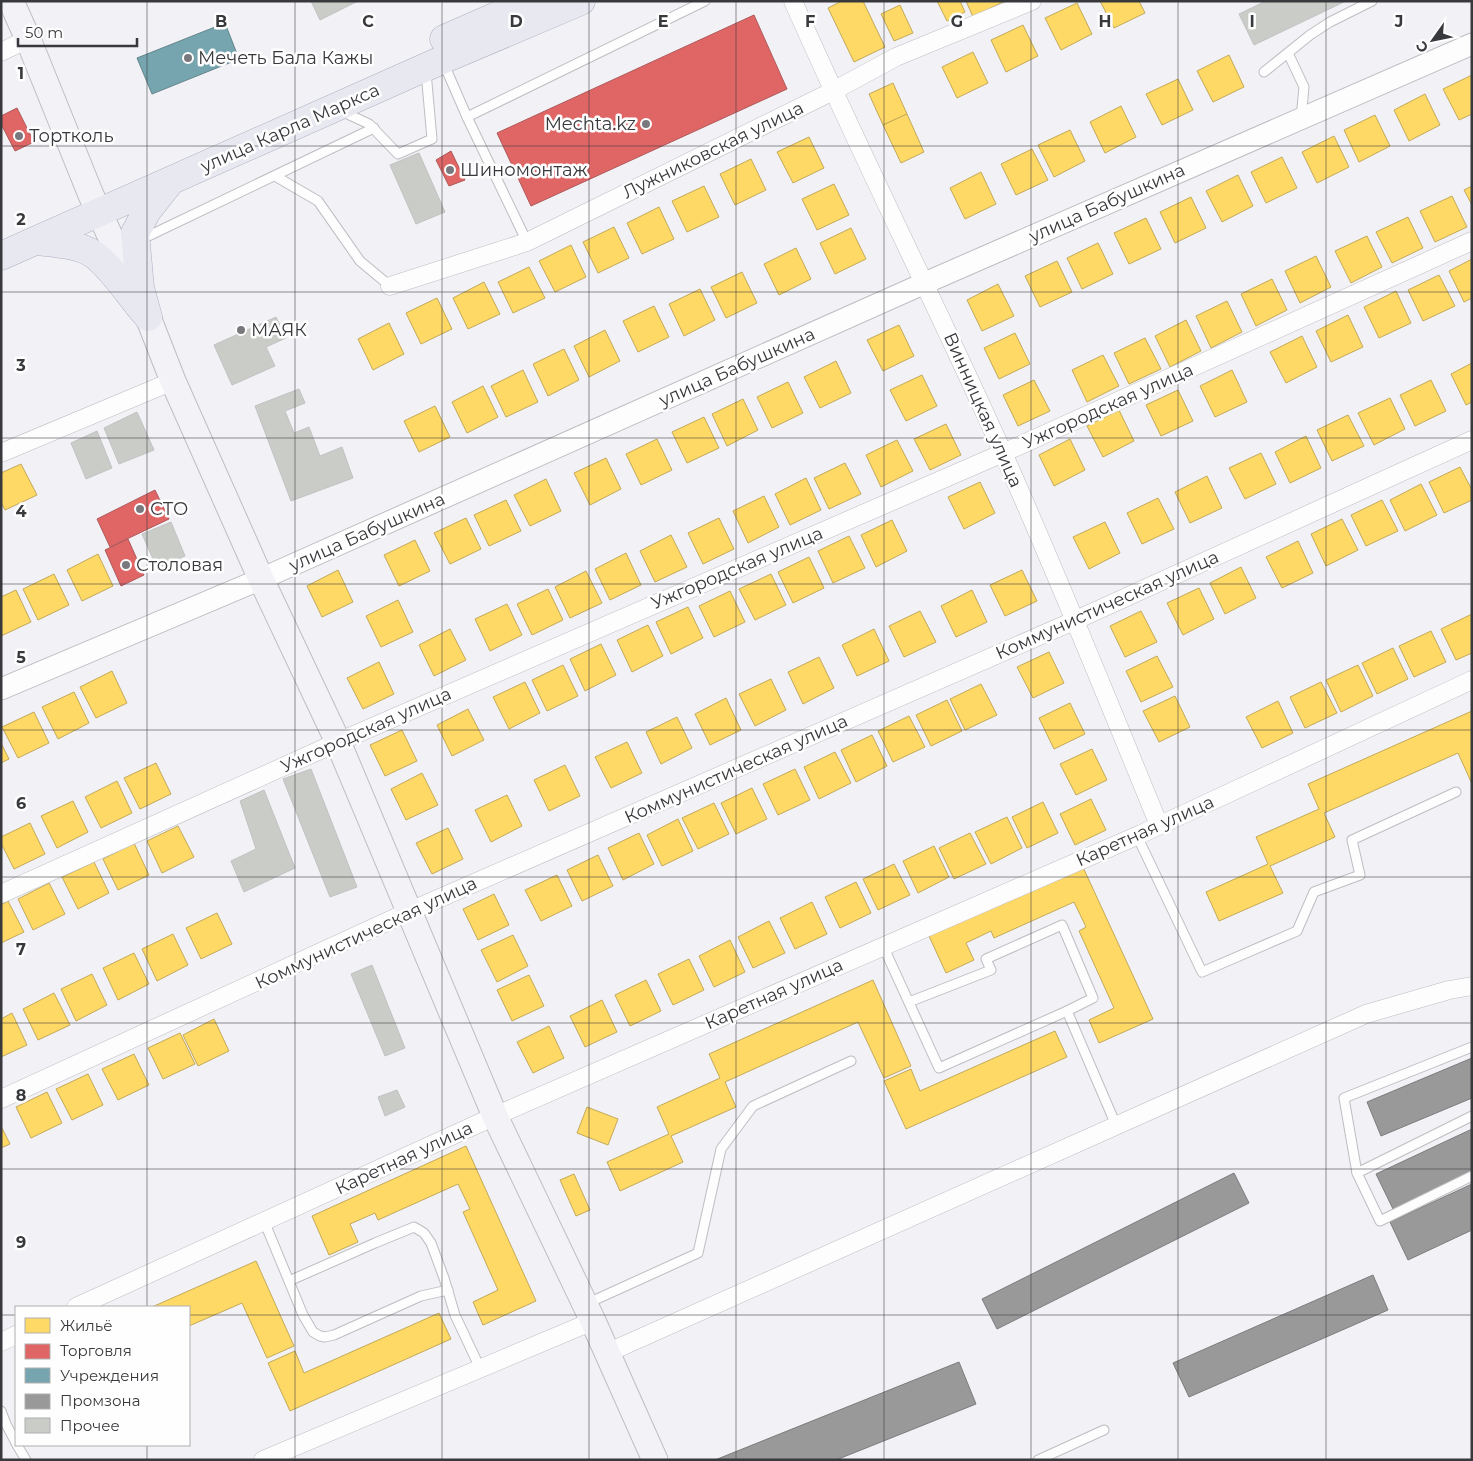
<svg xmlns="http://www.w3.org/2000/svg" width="1473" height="1461" font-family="Montserrat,sans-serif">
<rect width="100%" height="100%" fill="#f1f1f6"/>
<g fill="#ffd966" stroke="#c3a959">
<path d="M842,1H863L885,47L854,62L828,8Z"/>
<path d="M937,1H960L965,12L947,21Z"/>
<path d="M966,1H1005L973,17Z"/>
<path d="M1100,1H1139L1145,13L1114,28Z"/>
<path d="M1077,3L1092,34L1061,50L1045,18Z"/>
<path d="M900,5L913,33L894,41L881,14Z"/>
<path d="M1023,25L1038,56L1006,72L991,40Z"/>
<path d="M973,52L988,83L957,98L942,67Z"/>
<path d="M1229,55L1244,87L1213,102L1197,71Z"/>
<path d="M1472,75V114L1459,120L1443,89Z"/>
<path d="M1178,79L1193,110L1162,125L1146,94Z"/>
<path d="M893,83L907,114L883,125L869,94Z"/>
<path d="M1425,94L1440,125L1409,141L1394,110Z"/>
<path d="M1121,106L1136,137L1105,153L1090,122Z"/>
<path d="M907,114L924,152L901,163L883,125Z"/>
<path d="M1375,115L1390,146L1359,162L1344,130Z"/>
<path d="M1070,130L1085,161L1054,177L1038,145Z"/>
<path d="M1334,136L1349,167L1317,183L1302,152Z"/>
<path d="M809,137L824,168L793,183L777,152Z"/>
<path d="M1032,149L1048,180L1016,195L1001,164Z"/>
<path d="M1282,157L1297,188L1266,203L1251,172Z"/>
<path d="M751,159L766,190L735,205L720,174Z"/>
<path d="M981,172L996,204L965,219L950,188Z"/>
<path d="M1238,175L1253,206L1222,222L1206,191Z"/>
<path d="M834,184L849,215L817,230L802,199Z"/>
<path d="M704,186L719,217L687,232L672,201Z"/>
<path d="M1472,186V205L1464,190Z"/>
<path d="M1452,196L1467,227L1435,242L1420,211Z"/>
<path d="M1191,197L1206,228L1175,243L1160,212Z"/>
<path d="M659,207L674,239L642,254L627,223Z"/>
<path d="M1408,217L1423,248L1392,263L1376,232Z"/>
<path d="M1146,218L1161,249L1129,264L1114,233Z"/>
<path d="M614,227L629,258L598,273L583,242Z"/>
<path d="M851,228L866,259L835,274L820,243Z"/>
<path d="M1367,236L1382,267L1351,283L1335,251Z"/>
<path d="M1098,243L1113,274L1082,289L1067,258Z"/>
<path d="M571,245L586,277L555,292L539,261Z"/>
<path d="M796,248L811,279L779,295L764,264Z"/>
<path d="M1316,256L1331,287L1300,303L1285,271Z"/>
<path d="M1472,259V298L1464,302L1449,271Z"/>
<path d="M1057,261L1072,292L1040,307L1025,276Z"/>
<path d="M529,267L545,298L513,313L498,282Z"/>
<path d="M742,272L757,303L726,318L711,287Z"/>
<path d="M1439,275L1455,306L1423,321L1408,290Z"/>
<path d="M1272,279L1287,310L1256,326L1241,294Z"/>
<path d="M484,282L500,314L468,329L453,298Z"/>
<path d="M998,284L1014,316L982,331L967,300Z"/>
<path d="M700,289L715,320L684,336L669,304Z"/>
<path d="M1396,291L1411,323L1379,338L1364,307Z"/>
<path d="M437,298L452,329L421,344L406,313Z"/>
<path d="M1227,301L1242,332L1211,348L1196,316Z"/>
<path d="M654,306L669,337L638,352L623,321Z"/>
<path d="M1348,315L1363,347L1331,362L1316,331Z"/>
<path d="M1186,320L1201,351L1170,367L1155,336Z"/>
<path d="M389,323L404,354L373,370L358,339Z"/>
<path d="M899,325L914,356L883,371L867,340Z"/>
<path d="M605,330L620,361L589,377L574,346Z"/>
<path d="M1015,333L1030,364L999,379L984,348Z"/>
<path d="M1302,336L1317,367L1286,383L1270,352Z"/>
<path d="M1145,338L1161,369L1129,384L1114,353Z"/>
<path d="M564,349L579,380L548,396L533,364Z"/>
<path d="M1103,355L1119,386L1087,402L1072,370Z"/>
<path d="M836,361L851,393L820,408L804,377Z"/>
<path d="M1472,363V402L1466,405L1451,374Z"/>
<path d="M523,370L538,402L506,417L491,386Z"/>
<path d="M1232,370L1247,402L1215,417L1200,386Z"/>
<path d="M922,375L937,406L906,421L890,390Z"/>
<path d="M1034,380L1050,411L1018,426L1003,395Z"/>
<path d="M1431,380L1446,411L1415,426L1400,395Z"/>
<path d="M788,382L803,413L772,428L757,397Z"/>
<path d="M483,386L498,417L467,433L452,402Z"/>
<path d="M1178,390L1193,421L1161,436L1146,405Z"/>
<path d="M1390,398L1405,429L1374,445L1358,413Z"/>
<path d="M743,399L758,430L727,446L712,414Z"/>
<path d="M435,406L450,437L419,452L404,421Z"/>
<path d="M1119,410L1134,441L1103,457L1087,426Z"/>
<path d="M1348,415L1364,446L1332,461L1317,430Z"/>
<path d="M704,417L719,448L687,463L672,432Z"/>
<path d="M946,424L961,455L930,470L914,439Z"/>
<path d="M1306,436L1321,468L1290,483L1275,452Z"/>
<path d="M657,439L672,470L641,485L626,454Z"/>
<path d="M1070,439L1085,470L1054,486L1039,455Z"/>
<path d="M897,440L913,471L881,487L866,455Z"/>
<path d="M1261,453L1276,484L1245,499L1229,468Z"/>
<path d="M606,458L621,489L590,505L574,473Z"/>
<path d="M845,463L861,494L829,509L814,478Z"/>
<path d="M21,464L37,495L5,510L1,502V473Z"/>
<path d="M1460,467L1472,490V500L1444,513L1429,482Z"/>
<path d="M1207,476L1222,508L1190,523L1175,492Z"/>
<path d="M806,478L821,510L790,525L775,494Z"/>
<path d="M546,479L561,511L530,526L514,495Z"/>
<path d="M980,482L995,513L964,529L948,497Z"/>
<path d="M1421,484L1437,515L1405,531L1390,500Z"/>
<path d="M764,496L779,527L748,543L733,511Z"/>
<path d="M1158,498L1174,529L1142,544L1127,513Z"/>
<path d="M506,500L521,531L489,546L474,515Z"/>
<path d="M1382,500L1398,531L1366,546L1351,515Z"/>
<path d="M466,518L481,549L450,564L434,533Z"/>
<path d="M719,518L734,549L703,564L688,533Z"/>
<path d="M1342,519L1358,550L1326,566L1311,534Z"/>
<path d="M892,520L907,551L876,567L861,535Z"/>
<path d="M1105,522L1120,553L1089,569L1073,537Z"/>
<path d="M671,535L687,567L655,582L640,551Z"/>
<path d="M849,536L865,568L833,583L818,551Z"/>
<path d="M415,540L430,571L399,586L384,555Z"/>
<path d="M1298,541L1313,573L1282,588L1266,557Z"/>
<path d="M626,553L641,585L610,600L595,569Z"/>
<path d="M98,554L113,586L82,601L67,570Z"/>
<path d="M809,557L824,588L793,603L778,572Z"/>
<path d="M1241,567L1256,598L1225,614L1210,583Z"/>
<path d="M338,570L353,602L322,617L307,586Z"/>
<path d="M1022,570L1037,601L1005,616L990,585Z"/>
<path d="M586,571L602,603L570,618L555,587Z"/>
<path d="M54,574L69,605L38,620L23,589Z"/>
<path d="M771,574L786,605L755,620L739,589Z"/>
<path d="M1199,588L1214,619L1183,635L1167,603Z"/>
<path d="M548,589L563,620L532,635L517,604Z"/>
<path d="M16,590L31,622L1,636V597Z"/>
<path d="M972,590L987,622L956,637L941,606Z"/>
<path d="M730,591L745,622L714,637L699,606Z"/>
<path d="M398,600L413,632L381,647L366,616Z"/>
<path d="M507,604L522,635L490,651L475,619Z"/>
<path d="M688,607L703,638L671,654L656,622Z"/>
<path d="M920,611L936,642L904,657L889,626Z"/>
<path d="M1141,611L1157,642L1125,657L1110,626Z"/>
<path d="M1472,614V653L1456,660L1441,629Z"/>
<path d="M648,625L663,656L632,672L617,640Z"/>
<path d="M450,629L466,660L434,676L419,645Z"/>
<path d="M874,629L889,661L857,676L842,645Z"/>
<path d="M1431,631L1446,662L1414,677L1399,646Z"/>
<path d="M601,644L616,675L585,691L570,659Z"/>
<path d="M1393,648L1408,679L1377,694L1362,663Z"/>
<path d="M1049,652L1064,683L1033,698L1017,667Z"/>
<path d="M1157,656L1173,687L1141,702L1126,671Z"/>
<path d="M819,657L834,688L803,704L788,672Z"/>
<path d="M379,662L394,694L363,709L347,678Z"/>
<path d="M563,665L578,696L547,711L532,680Z"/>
<path d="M1358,665L1373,696L1341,712L1326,680Z"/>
<path d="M112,671L127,703L96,718L80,687Z"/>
<path d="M771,679L786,710L755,726L739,694Z"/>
<path d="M525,682L540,713L509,729L493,697Z"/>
<path d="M1321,682L1337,713L1305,728L1290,697Z"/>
<path d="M981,684L997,715L965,730L950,699Z"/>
<path d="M74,692L89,723L58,739L42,707Z"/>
<path d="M1175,696L1190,727L1159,742L1143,711Z"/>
<path d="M726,698L741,730L710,745L695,714Z"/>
<path d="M947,700L962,731L931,746L916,715Z"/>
<path d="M1278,701L1293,733L1262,748L1246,717Z"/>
<path d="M1070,703L1085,734L1054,749L1039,718Z"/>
<path d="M468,709L484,740L452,756L437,725Z"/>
<path d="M1472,711V784L1458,753L1324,813L1335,837L1270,866L1283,893L1219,921L1206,892L1268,864L1256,837L1319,809L1308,784Z"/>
<path d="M34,712L49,743L18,758L2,727Z"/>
<path d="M909,716L925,747L893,762L878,731Z"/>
<path d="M677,717L692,748L661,764L646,732Z"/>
<path d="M402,730L417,761L385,776L370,745Z"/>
<path d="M872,735L887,766L856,782L841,750Z"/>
<path d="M627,742L642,773L611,788L595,757Z"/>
<path d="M1,743L9,759L1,763Z"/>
<path d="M1092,749L1107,780L1076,795L1060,764Z"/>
<path d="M835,752L851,783L819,799L804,767Z"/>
<path d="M156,763L171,794L140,809L124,778Z"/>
<path d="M565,765L580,796L549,811L534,780Z"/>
<path d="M795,769L810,800L778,815L763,784Z"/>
<path d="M422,773L438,805L406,820L391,789Z"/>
<path d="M117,781L132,813L101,828L85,797Z"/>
<path d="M752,788L767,819L736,834L721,803Z"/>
<path d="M507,795L522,826L491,842L475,810Z"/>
<path d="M1091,799L1106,830L1075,845L1060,814Z"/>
<path d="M73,801L88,832L57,848L41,816Z"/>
<path d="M1043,802L1058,833L1027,848L1012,817Z"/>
<path d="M714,803L729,834L698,849L682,818Z"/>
<path d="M1007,817L1022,848L991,864L975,832Z"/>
<path d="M678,819L693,851L662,866L647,835Z"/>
<path d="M30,823L45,854L14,869L1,843V837Z"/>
<path d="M178,826L194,857L162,873L147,841Z"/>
<path d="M448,828L463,859L432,874L416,843Z"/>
<path d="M639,833L654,864L623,880L608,848Z"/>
<path d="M970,833L986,864L954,879L939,848Z"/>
<path d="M134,843L149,875L118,890L103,859Z"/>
<path d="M934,846L949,877L918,893L903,861Z"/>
<path d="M598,855L613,886L582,901L567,870Z"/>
<path d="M94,862L109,893L78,909L62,877Z"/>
<path d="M894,864L910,895L878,910L863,879Z"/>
<path d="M1082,865L1153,1019L1099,1043L1089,1020L1114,1008L1079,931L1086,927L1074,902L994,938L991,931L966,943L974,960L946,973L928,934Z"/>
<path d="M557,875L572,906L541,921L525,890Z"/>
<path d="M856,882L871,913L840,928L825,897Z"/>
<path d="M49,883L65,914L33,930L18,899Z"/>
<path d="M494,894L509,925L478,940L463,909Z"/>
<path d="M8,901L24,932L1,943V905Z"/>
<path d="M812,902L827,934L795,949L780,918Z"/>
<path d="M217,913L232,944L201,959L186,928Z"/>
<path d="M769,921L785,953L753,968L738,937Z"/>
<path d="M173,934L188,965L157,981L142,949Z"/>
<path d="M513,935L528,966L497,982L481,950Z"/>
<path d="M730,940L745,972L714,987L699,956Z"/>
<path d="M134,953L149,984L118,1000L103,968Z"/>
<path d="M689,959L704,990L673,1005L658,974Z"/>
<path d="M92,974L107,1005L76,1021L61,989Z"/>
<path d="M529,975L544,1006L512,1021L497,990Z"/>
<path d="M646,980L661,1011L630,1026L615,995Z"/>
<path d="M873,980L911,1066L884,1078L858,1022L725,1082L736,1107L671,1136L683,1162L620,1191L607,1162L669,1134L657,1107L720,1078L709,1054Z"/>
<path d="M54,993L70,1025L38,1040L23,1009Z"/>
<path d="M602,1000L617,1032L585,1047L570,1016Z"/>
<path d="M12,1013L27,1045L1,1057V1019Z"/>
<path d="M214,1019L229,1051L198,1066L183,1035Z"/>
<path d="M549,1026L564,1058L533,1073L517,1042Z"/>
<path d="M1055,1031L1067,1057L906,1129L884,1081L911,1069L920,1091Z"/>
<path d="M180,1033L195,1064L163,1079L148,1048Z"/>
<path d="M134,1054L149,1085L118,1100L102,1069Z"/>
<path d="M88,1074L103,1105L72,1120L56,1089Z"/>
<path d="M47,1092L62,1123L31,1138L16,1107Z"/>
<path d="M587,1107L618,1119L608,1145L577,1133Z"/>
<path d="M1,1126L10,1144L1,1148Z"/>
<path d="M466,1146L536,1301L483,1325L473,1302L498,1290L463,1212L470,1209L458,1184L378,1220L375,1213L350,1224L358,1242L329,1255L312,1216Z"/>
<path d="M574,1174L590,1210L576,1216L560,1180Z"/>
<path d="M256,1261L294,1346L267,1358L242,1303L189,1326V1307H152Z"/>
<path d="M439,1313L451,1339L290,1411L268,1363L295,1351L304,1373Z"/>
</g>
<g fill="#e06666" stroke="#ae5859">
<path d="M754,15L787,89L531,206L497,133Z"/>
<path d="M17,108L34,142L15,151L1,124V116Z"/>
<path d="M451,151L465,180L449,186L436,160Z"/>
<path d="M155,490L169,519L110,547L97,519Z"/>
<path d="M128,539L144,575L121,586L105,550Z"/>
</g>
<path fill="#76a5af" stroke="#63858c" d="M225,23L239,59L152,94L137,58Z"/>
<g fill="#999" stroke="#7c7c7d">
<path d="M1472,1058V1098L1381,1136L1367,1102Z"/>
<path d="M1472,1129V1171L1393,1209L1376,1174Z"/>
<path d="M1234,1173L1249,1203L997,1329L982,1299Z"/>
<path d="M1472,1184V1230L1408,1260L1390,1222Z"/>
<path d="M1373,1275L1388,1310L1189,1397L1173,1363Z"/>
<path d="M959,1362L976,1404L836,1460H715Z"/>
</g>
<g fill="#caccc8" stroke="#c2c2c3">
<path d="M311,1H358L320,20Z"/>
<path d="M1266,1H1346L1254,45L1239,14Z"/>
<path d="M419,153L445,212L416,224L390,165Z"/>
<path d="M276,317L286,338L266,347L275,366L232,385L214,345Z"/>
<path d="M299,389L305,403L285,411L294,433L309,427L320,456L342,447L353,478L291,501L255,406Z"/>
<path d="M137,412L154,450L119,464L104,428Z"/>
<path d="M97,431L112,468L86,479L71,443Z"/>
<path d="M171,522L185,556L157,568L142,534Z"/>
<path d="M311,769L357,887L330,897L283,779Z"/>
<path d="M264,790L295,868L244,892L231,861L256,849L240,801Z"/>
<path d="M372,965L405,1048L385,1056L351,974Z"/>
<path d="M397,1090L405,1107L385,1116L378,1097Z"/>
</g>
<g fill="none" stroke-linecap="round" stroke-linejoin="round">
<g stroke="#bebec2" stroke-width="11">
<g id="service">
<path d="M1288,53L1304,87L1301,118"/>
<path d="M443,62L467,117L527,242"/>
<path d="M1264,72L1310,35L1330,22L1372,1"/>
<path d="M341,111L369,124L398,154L432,139L426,72"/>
<path d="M467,117L705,1"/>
<path d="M275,176L318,201L360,261L390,286"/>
<path d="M138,241L374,128"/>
<path d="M1137,836L1202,972L1297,931L1314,892L1360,875L1352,840L1456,792"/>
<path d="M883,946L939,1068L1067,1011L1116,1125"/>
<path d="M909,1002L991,970L986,959L1062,925L1093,998L1067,1011"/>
<path d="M1472,1116L1357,1173L1380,1221L1472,1176"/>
<path d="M1357,1173L1344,1098L1472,1047"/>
<path d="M264,1221L303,1315L313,1332L320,1336L325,1337L334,1335L421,1296L448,1290"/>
<path d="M289,1281L375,1243L414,1227L424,1233L431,1243L444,1278L455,1315L480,1368"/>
<path d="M586,1304L698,1253L721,1149L753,1106L851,1061"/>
<path d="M1,1411L6,1424L16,1443"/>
<path d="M17,1445L26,1460"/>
<path d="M1038,1460L1104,1430"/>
</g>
</g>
<g stroke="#bebec2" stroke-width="19">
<g id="minor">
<path d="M793,1C860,153 935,302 1003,453C1058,576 1108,701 1159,825"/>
<path d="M1,52L28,39"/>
<path d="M390,286L527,242L833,91L896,57L1032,1"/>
<path d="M1,453L173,381"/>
<path d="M1,894L338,742L1003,453L1472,241"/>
<path d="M1,1099L408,912L1076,620L1472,440"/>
<path d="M76,1307L495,1116L1141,834L1472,680"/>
<path d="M1,1342L16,1335"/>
<path d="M607,1353L1366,1014L1449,990L1472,986"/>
<path d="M263,1460L593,1321"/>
</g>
</g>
<g stroke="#bebec2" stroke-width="23">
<path id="tertiary" d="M1,689L261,579L925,283L1472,44"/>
</g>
<g stroke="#bebec2" stroke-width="27">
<path id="secondary" d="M11,1L28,39L91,195L148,317L173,381L261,579L338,742L495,1116L593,1321L655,1460"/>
</g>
<g stroke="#aeafc0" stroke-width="29">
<g id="primary">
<path d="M444,39L531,1"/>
<path d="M36,241C54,243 78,244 93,254C111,266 129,295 144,312"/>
<path d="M1,256L442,60L581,1"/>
<path d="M148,317L140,288L135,233L147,211L169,183"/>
</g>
</g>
<use href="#service" stroke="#fdfdfe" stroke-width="9"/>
<use href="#minor" stroke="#fdfdfe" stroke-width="18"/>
<use href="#tertiary" stroke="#fdfdfe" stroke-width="21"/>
<use href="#secondary" stroke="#f3f3f7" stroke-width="25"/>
<use href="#primary" stroke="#e8e8f1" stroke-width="28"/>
</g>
<path fill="none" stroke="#38393c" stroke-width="1" stroke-opacity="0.55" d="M147,1V1307M295,1V1460M442,1V1460M589,1V1460M736,1V1460M884,1V1460M1031,1V1460M1178,1V1460M1326,1V1460M1,146H1472M1,292H1472M1,438H1472M1,584H1472M1,730H1472M1,877H1472M1,1023H1472M1,1169H1472M1,1315H16M189,1315H1472M147,1445V1460"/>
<g fill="#79797d" stroke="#fefefe" stroke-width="2">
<circle cx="188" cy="58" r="5"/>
<circle cx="646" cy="124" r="5"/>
<circle cx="19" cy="136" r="5"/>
<circle cx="450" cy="170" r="5"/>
<circle cx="241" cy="330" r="5"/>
<circle cx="140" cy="509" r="5"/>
<circle cx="126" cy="565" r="5"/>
</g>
<g text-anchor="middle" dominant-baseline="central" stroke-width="5" stroke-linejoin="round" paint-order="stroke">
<g font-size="18" fill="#38393c" stroke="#fefefe" text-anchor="start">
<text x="198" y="58">Мечеть Бала Кажы</text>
<text x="636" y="124" text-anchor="end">Mechta.kz</text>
<text x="29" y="136">Тортколь</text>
<text x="460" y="170">Шиномонтаж</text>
<text x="251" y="330">МАЯК</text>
<text x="150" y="509">СТО</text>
<text x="136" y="565">Столовая</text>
</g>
<g font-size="18" fill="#38393c" stroke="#fefefe">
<text transform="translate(290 128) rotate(-24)">улица Карла Маркса</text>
<text transform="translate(713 150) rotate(-26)">Лужниковская улица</text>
<text transform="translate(1107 203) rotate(-24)">улица Бабушкина</text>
<text transform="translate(737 367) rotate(-24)">улица Бабушкина</text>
<text transform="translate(1108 406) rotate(-24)">Ужгородская улица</text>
<text transform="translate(983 410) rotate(66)">Винницкая улица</text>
<text transform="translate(367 532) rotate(-24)">улица Бабушкина</text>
<text transform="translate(737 568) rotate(-23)">Ужгородская улица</text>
<text transform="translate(1107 605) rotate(-24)">Коммунистическая улица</text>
<text transform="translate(366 730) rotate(-24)">Ужгородская улица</text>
<text transform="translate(736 769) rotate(-24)">Коммунистическая улица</text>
<text transform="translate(1145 831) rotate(-24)">Каретная улица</text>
<text transform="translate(366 933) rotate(-25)">Коммунистическая улица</text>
<text transform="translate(774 994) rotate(-24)">Каретная улица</text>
<text transform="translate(404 1158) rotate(-25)">Каретная улица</text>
</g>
</g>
<g font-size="16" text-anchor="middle" font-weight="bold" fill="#38393c" stroke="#fefefe" stroke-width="5" stroke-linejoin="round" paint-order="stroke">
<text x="221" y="27">B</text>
<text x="368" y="27">C</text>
<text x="516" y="27">D</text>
<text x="663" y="27">E</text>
<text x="810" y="27">F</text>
<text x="957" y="27">G</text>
<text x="1105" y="27">H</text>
<text x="1252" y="27">I</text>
<text x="1399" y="27">J</text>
<text x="21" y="79">1</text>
<text x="21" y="225">2</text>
<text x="21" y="371">3</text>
<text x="21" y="517">4</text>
<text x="21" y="663">5</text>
<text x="21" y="809">6</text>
<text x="21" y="955">7</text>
<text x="21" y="1101">8</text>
<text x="21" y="1248">9</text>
</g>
<rect width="1473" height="1461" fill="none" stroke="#38393c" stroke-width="5"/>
<rect x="15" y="1306" width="175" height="140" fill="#fefefe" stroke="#afafb0"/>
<rect x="25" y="1318" width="25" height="15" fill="#ffd966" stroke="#afafb0"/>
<text x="60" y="1331" font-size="15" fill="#38393c">Жильё</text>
<rect x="25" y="1344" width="25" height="15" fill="#e06666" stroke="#afafb0"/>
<text x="60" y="1356" font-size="15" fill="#38393c">Торговля</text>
<rect x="25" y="1368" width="25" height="15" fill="#76a5af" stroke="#afafb0"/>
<text x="60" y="1381" font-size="15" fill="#38393c">Учреждения</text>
<rect x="25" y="1394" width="25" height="15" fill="#999999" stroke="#afafb0"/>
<text x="60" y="1406" font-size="15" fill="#38393c">Промзона</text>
<rect x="25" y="1418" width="25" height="15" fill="#caccc8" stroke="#afafb0"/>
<text x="60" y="1431" font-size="15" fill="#38393c">Прочее</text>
<g transform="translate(1433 40) rotate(237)" stroke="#fefefe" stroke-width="4" paint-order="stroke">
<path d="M0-4L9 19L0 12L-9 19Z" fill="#38393c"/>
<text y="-8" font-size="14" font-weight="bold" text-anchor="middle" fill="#38393c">С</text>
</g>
<path d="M18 38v8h119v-8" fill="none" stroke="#38393c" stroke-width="2.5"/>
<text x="25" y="38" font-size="15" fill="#38393c" stroke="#fefefe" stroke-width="4" paint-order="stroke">50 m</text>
</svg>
